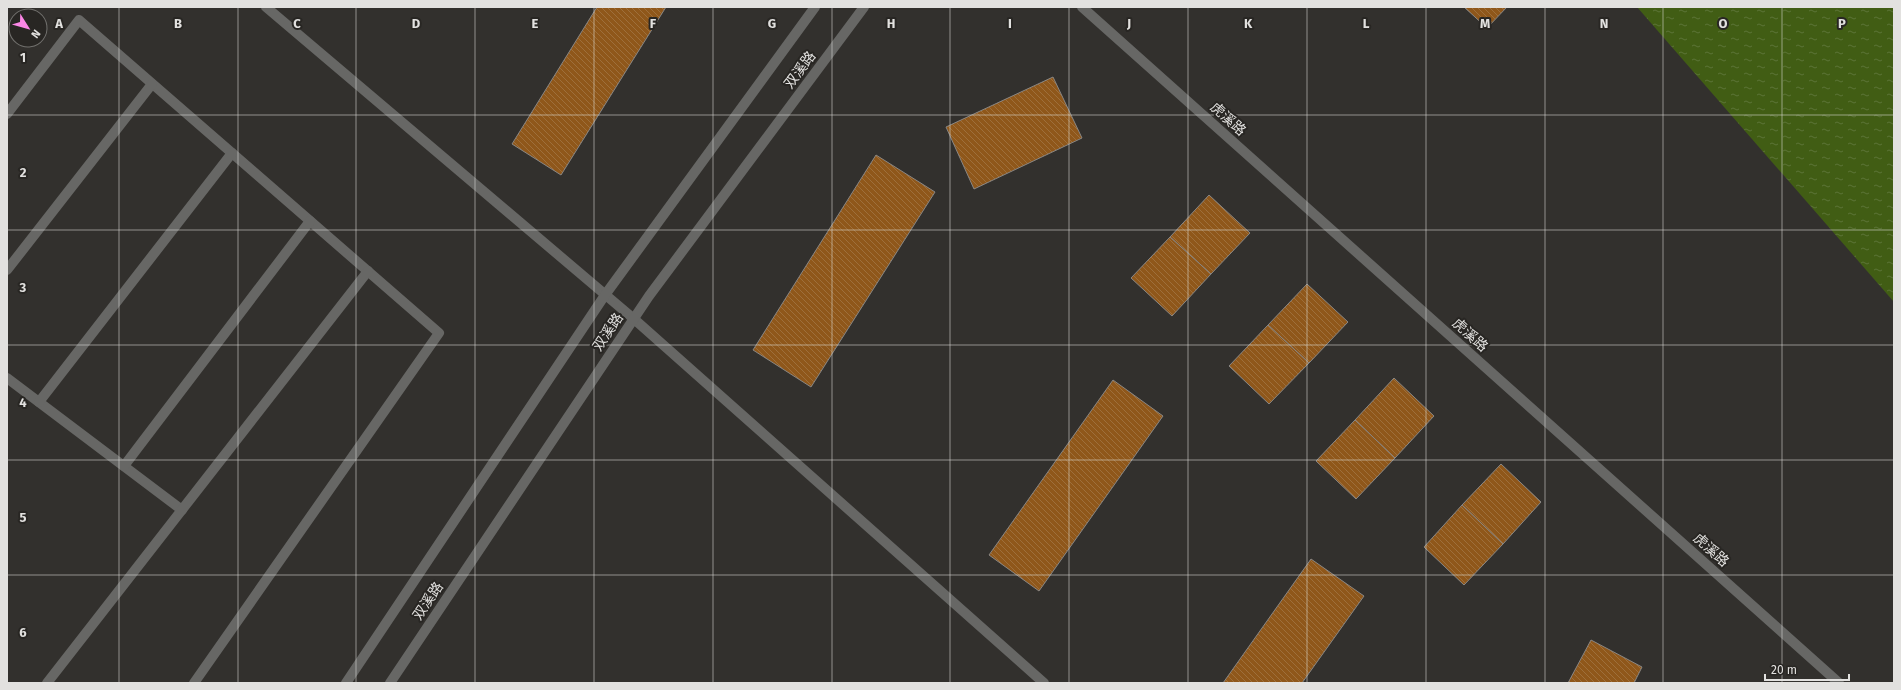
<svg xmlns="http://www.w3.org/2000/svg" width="1901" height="690" font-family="'Fira Sans','Noto Sans SC',sans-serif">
<defs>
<pattern id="water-ripples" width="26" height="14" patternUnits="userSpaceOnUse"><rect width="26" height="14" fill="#415d14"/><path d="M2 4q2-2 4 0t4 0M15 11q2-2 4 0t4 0" fill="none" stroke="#5c7436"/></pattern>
<pattern id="building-back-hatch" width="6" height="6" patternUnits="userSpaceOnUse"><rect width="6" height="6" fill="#8f571a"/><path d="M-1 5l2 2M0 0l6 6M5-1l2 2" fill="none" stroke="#9e6f3b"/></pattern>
</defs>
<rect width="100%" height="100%" fill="#32302d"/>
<path fill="url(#water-ripples)" d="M1637,7H1894V302Z"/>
<g fill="url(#building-back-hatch)" stroke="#898683">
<path d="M597,7H666L561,175L512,144Z"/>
<path d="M1464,7H1507L1487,28Z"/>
<path d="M1053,77L1082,138L974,189L946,127Z"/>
<path d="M876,155L935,192L811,387L753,350Z"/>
<path d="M1209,195L1250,233L1211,274L1170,237Z"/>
<path d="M1170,237L1211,274L1172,316L1131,278Z"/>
<path d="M1307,284L1348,322L1309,363L1268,325Z"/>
<path d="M1268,325L1309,363L1269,404L1229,366Z"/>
<path d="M1394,378L1434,416L1395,458L1355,420Z"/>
<path d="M1113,380L1163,416L1039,591L989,555Z"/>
<path d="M1355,420L1395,458L1356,499L1316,461Z"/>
<path d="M1501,464L1541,502L1503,544L1462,505Z"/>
<path d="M1462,505L1503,544L1464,585L1424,547Z"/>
<path d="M1311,559L1364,596L1302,683H1223Z"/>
<path d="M1591,640L1642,667L1634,683H1568Z"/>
</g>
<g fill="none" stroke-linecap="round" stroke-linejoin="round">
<g stroke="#676765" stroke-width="10">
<path d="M266,7L634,319L1044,683"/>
<path d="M1082,7L1839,683"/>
<path d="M7,114L79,20L439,333L194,683"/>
<path d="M7,270L152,84"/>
<path d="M7,378L182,510"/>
<path d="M39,402L232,153"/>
<path d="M124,466L310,221"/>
<path d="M47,683L368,271"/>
<path d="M346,683L605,295L815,7"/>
<path d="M390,683L649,296L864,7"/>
</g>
</g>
<path fill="none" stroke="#e2e1df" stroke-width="1" stroke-opacity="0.55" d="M119,7V683M238,7V683M356,7V683M475,7V683M594,7V683M713,7V683M832,7V683M950,7V683M1069,7V683M1188,7V683M1307,7V683M1426,7V683M1545,7V683M1663,7V683M1782,7V683M7,115H1894M7,230H1894M7,345H1894M7,460H1894M7,575H1894"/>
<g text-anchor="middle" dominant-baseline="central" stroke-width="4" stroke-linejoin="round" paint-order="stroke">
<g font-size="14" fill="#e2e1df" stroke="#282623">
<text transform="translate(800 70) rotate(-53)">双溪路</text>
<text transform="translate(1228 119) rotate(42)">虎溪路</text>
<text transform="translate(608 332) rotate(-56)">双溪路</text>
<text transform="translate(1470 335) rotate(42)">虎溪路</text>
<text transform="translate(1711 550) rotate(42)">虎溪路</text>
<text transform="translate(428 601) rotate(-56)">双溪路</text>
</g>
</g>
<g font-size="13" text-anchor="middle" font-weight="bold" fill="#e2e1df" stroke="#282623" stroke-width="4" stroke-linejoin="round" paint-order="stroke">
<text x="59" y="28">A</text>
<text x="178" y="28">B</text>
<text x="297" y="28">C</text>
<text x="416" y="28">D</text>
<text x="535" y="28">E</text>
<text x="653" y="28">F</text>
<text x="772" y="28">G</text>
<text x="891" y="28">H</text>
<text x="1010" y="28">I</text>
<text x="1129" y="28">J</text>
<text x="1248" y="28">K</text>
<text x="1366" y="28">L</text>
<text x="1485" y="28">M</text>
<text x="1604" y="28">N</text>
<text x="1723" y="28">O</text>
<text x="1842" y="28">P</text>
<text x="23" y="62">1</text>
<text x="23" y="177">2</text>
<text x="23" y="292">3</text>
<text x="23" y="407">4</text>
<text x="23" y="522">5</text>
<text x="23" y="637">6</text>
</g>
<rect width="1901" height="690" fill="none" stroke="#e2e1df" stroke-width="16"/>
<g transform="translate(28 28) rotate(127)"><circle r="19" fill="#282623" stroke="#72716e"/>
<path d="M0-3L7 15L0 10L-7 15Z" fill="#fb87e6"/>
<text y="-6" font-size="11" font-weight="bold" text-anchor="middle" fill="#e2e1df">N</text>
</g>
<path d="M1765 674v6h84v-6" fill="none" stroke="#e2e1df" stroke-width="2"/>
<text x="1771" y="674" font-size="12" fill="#e2e1df" stroke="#282623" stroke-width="3" paint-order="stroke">20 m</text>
</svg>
